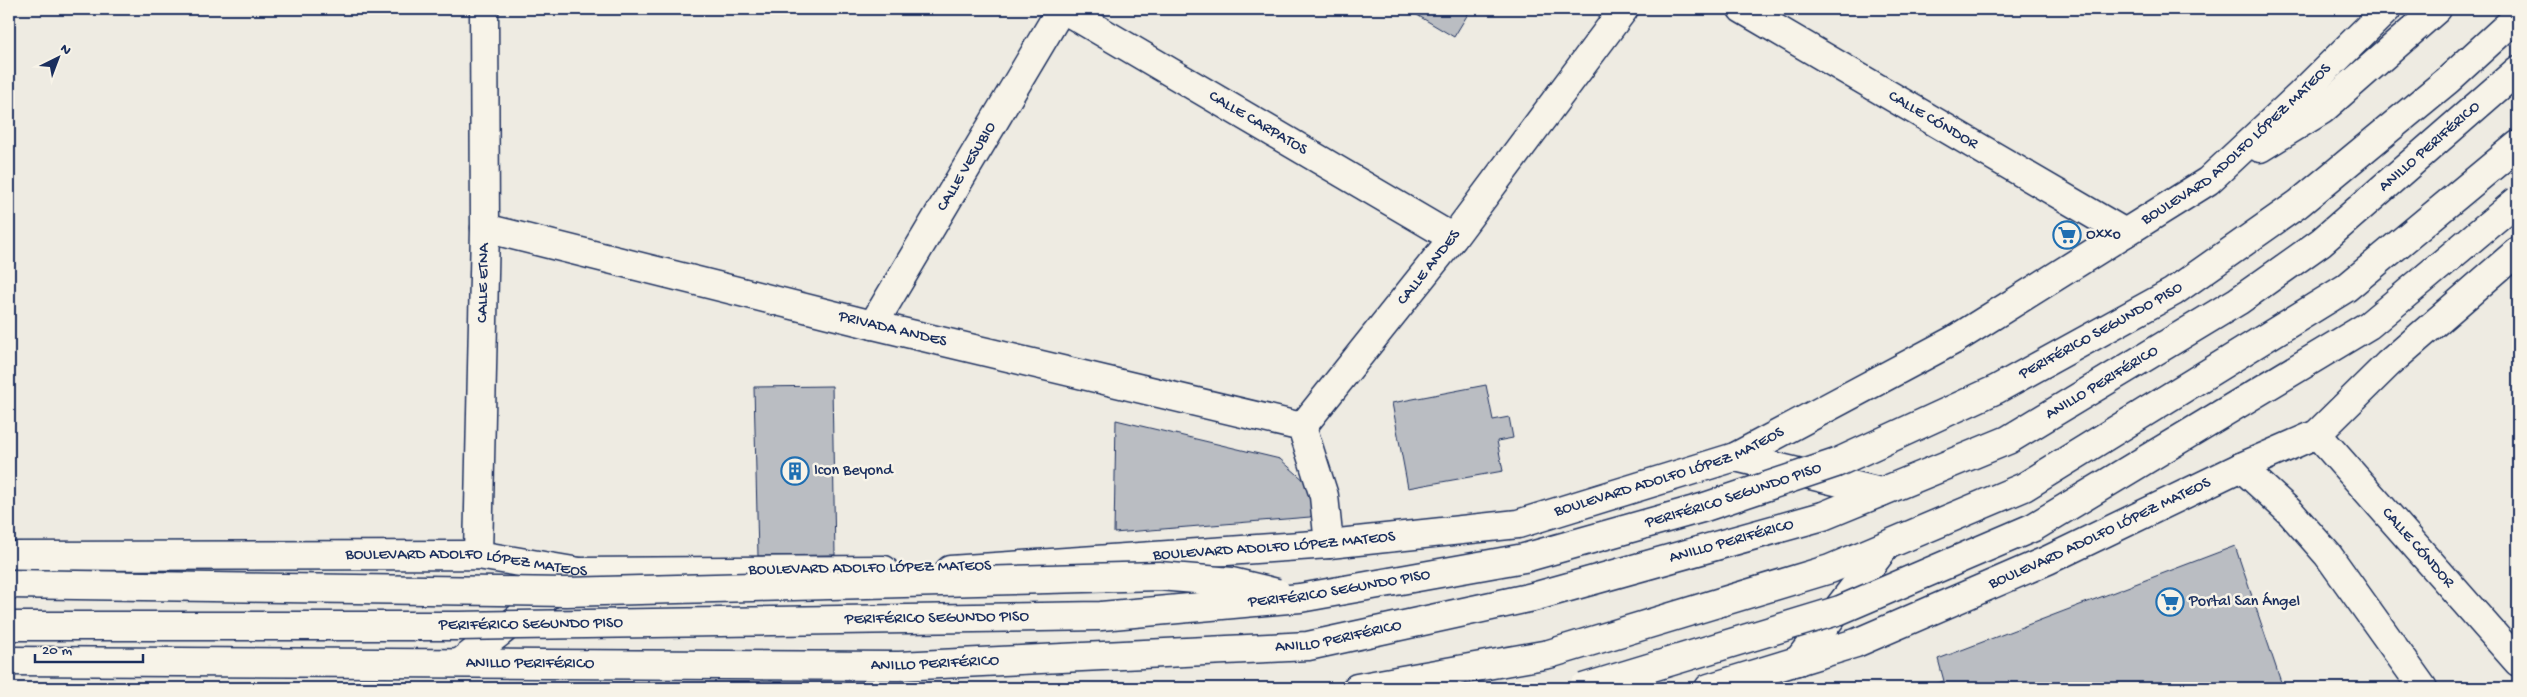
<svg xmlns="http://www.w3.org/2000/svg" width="2527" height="697" font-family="'Gochi Hand',sans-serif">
<rect width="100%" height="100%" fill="#eeebe2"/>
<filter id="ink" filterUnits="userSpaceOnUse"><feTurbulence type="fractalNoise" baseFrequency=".02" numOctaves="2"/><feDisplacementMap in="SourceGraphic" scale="10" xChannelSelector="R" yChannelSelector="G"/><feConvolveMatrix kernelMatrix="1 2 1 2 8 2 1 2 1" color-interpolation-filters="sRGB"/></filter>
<g filter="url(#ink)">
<g fill="#babdc2" stroke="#1b2f5e">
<path d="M1407,9H1471L1454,37Z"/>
<path d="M1486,385L1493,420L1509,417L1513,438L1497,441L1503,471L1408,488L1392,403Z"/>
<path d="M832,386L835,555L758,556L754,387Z"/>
<path d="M1116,420L1280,459L1315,490L1314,513L1310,517L1114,533Z"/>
<path d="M2235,546L2283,688H1922L1944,681L1938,659Z"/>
</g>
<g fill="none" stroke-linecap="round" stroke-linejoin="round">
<g stroke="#1b2f5e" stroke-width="31">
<g id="minor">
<path id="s1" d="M1063,9L1453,238"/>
<path id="s2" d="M1742,9L2125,233"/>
<path id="s3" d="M485,228L873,325L1302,427"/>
<path id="s4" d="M873,325L1061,9"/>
<path id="s5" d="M1302,427L1453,238L1624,9"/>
<path d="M1302,427L1324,496L1329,544"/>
<path id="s6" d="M2317,434L2518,662"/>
<path d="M2241,467L2291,513L2328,555L2423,688"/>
<path id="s7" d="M478,555L485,228L484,9"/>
</g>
</g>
<g stroke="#1b2f5e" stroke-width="31">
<g id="major">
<path d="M2260,148L2322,110L2437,9"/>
<path id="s8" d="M9,556L478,555L579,572L884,570"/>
<path id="s9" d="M950,570L1329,544L1518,524L1735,457L1954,340L2208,181L2300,95L2387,9"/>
<path id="s10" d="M1709,688L1856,643L2048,560L2241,467L2317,434L2388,364L2518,251"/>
</g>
</g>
<g stroke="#1b2f5e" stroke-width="31">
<g id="highway">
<path d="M1735,457L1881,492"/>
<path id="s11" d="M9,661L899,666L1308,646L1533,597L1823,516L2008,440L2238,301L2321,242L2518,70"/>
<path d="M1798,661L1885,547"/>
<path d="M461,662L579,572"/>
<path d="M1357,688L1549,654L1830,569L2024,487L2346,288L2518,145"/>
</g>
</g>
<use href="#minor" stroke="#f7f3e8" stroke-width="28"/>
<use href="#major" stroke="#f7f3e8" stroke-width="28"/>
<use href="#highway" stroke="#f7f3e8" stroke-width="28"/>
<g stroke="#1b2f5e" stroke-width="31" stroke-linecap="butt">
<g id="highway-bridge">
<path d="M9,584L566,592L1159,576L1232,582L1277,593"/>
<path id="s12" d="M9,626H459L1101,616L1300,598L1524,558L1702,508L1836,463L1997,389L2173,292L2298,204L2448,80L2518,16"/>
<path d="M1583,688L1840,610L2034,527L2369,325L2518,200"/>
</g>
</g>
<use href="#highway-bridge" stroke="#f7f3e8" stroke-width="28"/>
</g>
</g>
<defs>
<g id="supermarket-ring" transform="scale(1.4375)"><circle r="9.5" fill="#f7f3e8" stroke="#1f6fb2" stroke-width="1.5"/><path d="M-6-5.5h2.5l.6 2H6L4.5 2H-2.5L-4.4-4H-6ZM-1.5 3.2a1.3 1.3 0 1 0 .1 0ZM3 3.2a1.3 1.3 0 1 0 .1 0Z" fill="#1f6fb2"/></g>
<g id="building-ring" transform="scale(1.4375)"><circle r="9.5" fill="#f7f3e8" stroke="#1f6fb2" stroke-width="1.5"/><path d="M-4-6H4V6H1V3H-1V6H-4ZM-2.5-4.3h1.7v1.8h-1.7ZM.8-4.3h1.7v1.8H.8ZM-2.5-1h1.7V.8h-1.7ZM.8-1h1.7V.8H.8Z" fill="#1f6fb2"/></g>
</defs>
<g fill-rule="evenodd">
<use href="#supermarket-ring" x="2067" y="235"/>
<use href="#building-ring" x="795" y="471"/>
<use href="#supermarket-ring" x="2170" y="602"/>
</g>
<g text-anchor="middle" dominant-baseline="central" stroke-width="5" stroke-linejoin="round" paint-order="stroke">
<g font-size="16" fill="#1b2f5e" stroke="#f7f3e8">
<text stroke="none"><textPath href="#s2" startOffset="221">CALLE CÓNDOR</textPath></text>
<text stroke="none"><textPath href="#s1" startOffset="226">CALLE CARPATOS</textPath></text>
<text stroke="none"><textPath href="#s9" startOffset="1390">BOULEVARD ADOLFO LÓPEZ MATEOS</textPath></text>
<text stroke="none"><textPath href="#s11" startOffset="2546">ANILLO PERIFÉRICO</textPath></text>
<text stroke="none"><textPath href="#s4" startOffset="184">CALLE VESUBIO</textPath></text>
<text stroke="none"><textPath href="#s5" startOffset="204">CALLE ANDES</textPath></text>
<text stroke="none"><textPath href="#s7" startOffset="272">CALLE ETNA</textPath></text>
<text stroke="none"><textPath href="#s3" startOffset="420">PRIVADA ANDES</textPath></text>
<text stroke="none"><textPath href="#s12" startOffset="2142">PERIFÉRICO SEGUNDO PISO</textPath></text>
<text stroke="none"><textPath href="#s11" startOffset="2141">ANILLO PERIFÉRICO</textPath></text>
<text stroke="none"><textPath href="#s9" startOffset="730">BOULEVARD ADOLFO LÓPEZ MATEOS</textPath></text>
<text stroke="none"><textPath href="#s12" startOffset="1738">PERIFÉRICO SEGUNDO PISO</textPath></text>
<text stroke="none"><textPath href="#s10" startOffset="421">BOULEVARD ADOLFO LÓPEZ MATEOS</textPath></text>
<text stroke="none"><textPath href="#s11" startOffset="1736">ANILLO PERIFÉRICO</textPath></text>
<text stroke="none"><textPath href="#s9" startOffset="325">BOULEVARD ADOLFO LÓPEZ MATEOS</textPath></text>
<text stroke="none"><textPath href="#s6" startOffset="152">CALLE CÓNDOR</textPath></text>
<text stroke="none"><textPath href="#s8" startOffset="458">BOULEVARD ADOLFO LÓPEZ MATEOS</textPath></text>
<text transform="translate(870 569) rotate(-1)">BOULEVARD ADOLFO LÓPEZ MATEOS</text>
<text stroke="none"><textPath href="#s12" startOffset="1332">PERIFÉRICO SEGUNDO PISO</textPath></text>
<text stroke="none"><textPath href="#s12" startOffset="928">PERIFÉRICO SEGUNDO PISO</textPath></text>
<text stroke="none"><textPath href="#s12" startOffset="522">PERIFÉRICO SEGUNDO PISO</textPath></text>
<text stroke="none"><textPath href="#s11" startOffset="1331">ANILLO PERIFÉRICO</textPath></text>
<text stroke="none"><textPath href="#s11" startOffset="521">ANILLO PERIFÉRICO</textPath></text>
<text stroke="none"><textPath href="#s11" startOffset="926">ANILLO PERIFÉRICO</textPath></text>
</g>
<g font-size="16" fill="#1b2f5e" stroke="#f7f3e8" text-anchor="start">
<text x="2086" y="235">Oxxo</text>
<text x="814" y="471">Icon Beyond</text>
<text x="2189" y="602">Portal San Ángel</text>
</g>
</g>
<rect width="2527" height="697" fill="none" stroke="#f7f3e8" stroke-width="30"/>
<rect x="15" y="15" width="2497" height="667" fill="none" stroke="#1b2f5e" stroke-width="2" filter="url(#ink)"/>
<g transform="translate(58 58) rotate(42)" stroke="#f7f3e8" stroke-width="4" paint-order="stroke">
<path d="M0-4L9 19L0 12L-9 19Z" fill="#1b2f5e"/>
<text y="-8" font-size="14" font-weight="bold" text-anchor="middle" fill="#1b2f5e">N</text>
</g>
<path d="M35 654v8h108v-8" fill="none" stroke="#1b2f5e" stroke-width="2.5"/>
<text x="42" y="654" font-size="15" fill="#1b2f5e" stroke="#f7f3e8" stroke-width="4" paint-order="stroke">20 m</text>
</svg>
